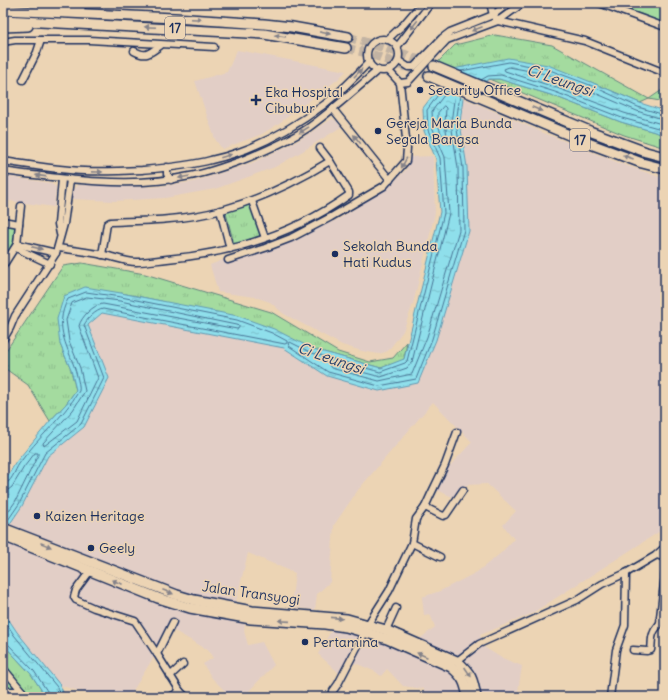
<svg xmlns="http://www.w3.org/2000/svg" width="668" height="700" font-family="Delius,sans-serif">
<defs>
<pattern id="grass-tufts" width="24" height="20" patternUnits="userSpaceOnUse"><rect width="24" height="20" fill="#a4db9f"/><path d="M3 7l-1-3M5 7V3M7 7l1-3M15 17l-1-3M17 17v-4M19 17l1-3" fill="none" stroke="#8dbc8b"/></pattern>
<pattern id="water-ripples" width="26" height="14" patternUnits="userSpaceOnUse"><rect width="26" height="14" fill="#8fdfeb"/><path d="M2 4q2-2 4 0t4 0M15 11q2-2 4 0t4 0" fill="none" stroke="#7bc0cc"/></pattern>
</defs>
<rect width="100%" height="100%" fill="#ecd4b4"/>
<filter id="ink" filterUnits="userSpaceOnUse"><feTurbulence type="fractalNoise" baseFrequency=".025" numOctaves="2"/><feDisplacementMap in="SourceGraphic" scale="8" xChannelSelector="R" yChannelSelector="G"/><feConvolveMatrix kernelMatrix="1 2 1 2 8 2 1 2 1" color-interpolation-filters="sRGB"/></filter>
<g filter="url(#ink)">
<g fill="#e2cec6">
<path d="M237,50L346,71L337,80L278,124L262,134L222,149L215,139L195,81L227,72Z"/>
<path d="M463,98L546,134L619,163L665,179V528L531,614L480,635L484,647L500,657L522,666L518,691L544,697H424V689L403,686L387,669L381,676L376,672L355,663L339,673L318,654L331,631H348L404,651L435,627L430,614L424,615L422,597L440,591L477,572L501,553L514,539L503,525L516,511L487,484L466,485L453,497L436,490L447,469L472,442L433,402L358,490L334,525L330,582L317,594L315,610L291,607L295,573L248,553L231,621L245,624L244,631L248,645L262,642L274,665L243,697H231L212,678L203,664L213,658L208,650L171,629L129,697H99L59,685L17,632L3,611V534L22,506L48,456L84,426L109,378L88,325L102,313L284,348L327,376L418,383L436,340L469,231L467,167L460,123Z"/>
<path d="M332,119L337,121L341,127L303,151L275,167L215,189L165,198L114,201L72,199L73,190L79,185L154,187L193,182L252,163L296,142Z"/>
<path d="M433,156L435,213L413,304L403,331L388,351L379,354L362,351L342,345L284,314L270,302L255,297L218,292L210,265L230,257L283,243L339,219L389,186L407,169L409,157Z"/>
<path d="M3,176L50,183L56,187L54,207L3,200Z"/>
</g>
<g fill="url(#grass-tufts)" stroke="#60857e">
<path d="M665,3V26L620,9L622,5L624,4Z"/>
<path d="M495,35L552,45L649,99L665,88V102L649,99L640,103L591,82L453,69L438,62L455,45Z"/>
<path d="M489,79H499L554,96L621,122L665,135V148L624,135Z"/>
<path d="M247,204L251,205L262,237L237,245L234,244L226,213L227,211Z"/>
<path d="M3,224L17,227V242L3,266Z"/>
<path d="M82,263L145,274L271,312L338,352L370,362L393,358L407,342L404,360L381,368L313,349L161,301L121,293L60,344L71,370L76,390L66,404L50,421L28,385L3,367V355L63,266Z"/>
<path d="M3,644L31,674L46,697H3Z"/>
</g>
<g fill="url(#water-ripples)" stroke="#6199b3">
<path d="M508,58L548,65L591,82L640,103L665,111V135L621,122L554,96L499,79H489L463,98L460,123L467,167L469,231L436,340L418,383L379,391L327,376L284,348L102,313L88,325L109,378L84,427L48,456L22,506L3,534V484L16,462L50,421L66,404L76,390L71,370L60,344L57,319L64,296L85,287L121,293L238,316L274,329L313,349L381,368L404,359L440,212L436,159L424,131L423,108L453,69Z"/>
<path d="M3,611L17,632L60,685L65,697H46L31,674L3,644Z"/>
</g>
<path fill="#ecd4b4" d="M451,68L488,83L465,99L436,87Z"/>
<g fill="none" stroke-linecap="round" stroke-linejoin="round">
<g stroke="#497596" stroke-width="1">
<path d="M461,71L509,62L547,69L590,85L638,107L665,115"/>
<path d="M481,80L488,76L501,75L555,92L622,118L665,130"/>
<path d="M443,88L427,110L428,130L440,158L444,213L407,361L405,363L380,372L312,353L290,342L288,343L289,346L328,372L379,386L416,379L432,339L464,230L463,168L456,123L460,95"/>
<path d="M448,90L432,111L433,129L445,157L449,213L412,362L407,368L381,377L331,364L329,365L331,368L379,381L412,374L427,337L459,230L458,168L451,123L455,93"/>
<path d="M444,106L446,108L445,123L447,136L445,138C438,132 438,122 438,113Z"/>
<path d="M665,120L637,111L588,90L546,74L509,67L504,69L505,71L557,88L624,113L665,125"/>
<path d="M87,297L120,301L236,325L239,326V328L237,329L103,304C94,304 81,317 79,326L98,378L77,421L44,446L43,443L73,410L85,391L80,368L69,341L66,320L72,303Z"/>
<path d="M3,485C11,484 15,470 19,464C37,438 63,418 79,391C80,386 78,381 77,376C70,348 52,329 68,299L86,292L121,297L237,320L272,333L287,341V343L285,344L103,309C96,310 87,319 84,325L104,378L81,424L45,453L19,504L6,523"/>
<path d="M3,490H8L12,487L24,467L35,453H38V455L15,502L3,519"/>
<path d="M3,618L14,635L57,687L61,697"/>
<path d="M3,642L7,643L34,671L49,694V697"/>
</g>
<g stroke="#c2b3a3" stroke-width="9" stroke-dasharray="9 4.5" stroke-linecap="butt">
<path d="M348,37L404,54L434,66"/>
<path d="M346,48L371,54L429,76"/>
</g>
<g stroke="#1b2f5e" stroke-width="9">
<g id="minor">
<path d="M490,3L493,15L498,21L585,41L665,73"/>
<path d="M599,3L665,27"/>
<circle cx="383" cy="55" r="16"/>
<path d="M387,40L404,24L422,3"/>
<path d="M3,42L15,40H89L214,47"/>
<path d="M397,47L431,3"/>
<path d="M134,51C147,58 149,53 160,46"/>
<path d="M399,61L408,67H414L442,38L450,32L493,15L509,3"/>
<path d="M23,80L37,52L41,40"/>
<path d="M400,83L408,82L447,40L498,21L523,3"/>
<path d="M333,109L390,180"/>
<path d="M3,161C30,165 57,170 84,171C104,172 123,171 142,170C165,168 189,166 211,160C252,151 292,129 325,104C341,91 355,77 369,62"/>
<path d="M167,167V174L171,180"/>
<path d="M3,171C63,179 130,189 190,176C207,173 223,167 240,161C263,152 287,142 308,128C333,110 355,90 378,70"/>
<path d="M252,201L265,238"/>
<path d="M220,210L230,249"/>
<path d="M3,221L19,224L17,244L3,266"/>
<path d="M19,224L21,206"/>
<path d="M60,234L58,224L62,179"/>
<path d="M17,244L56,253"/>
<path d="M16,248L50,264"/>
<path d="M58,248C73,250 89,252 104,255C114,257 126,262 136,262C146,262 157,260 167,259C232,253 296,233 349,195V192L330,161L320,148"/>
<path d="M102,255L107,224L110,222C147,221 186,220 222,210C261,199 296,182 330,161"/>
<path d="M228,260L265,248L291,238L331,217L384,186L406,161L407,148L400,83L388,70"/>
<path d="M3,340L10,328L15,316L56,253L64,224L70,180"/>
<path d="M425,507L443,516L446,515L463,490"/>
<path d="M412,543L440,557"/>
<path d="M657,555L665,558"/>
<path d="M90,571L76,590L74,597L76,600L94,608L135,621L157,654L180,691L186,697"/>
<path d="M368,624L389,591L412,543L416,519L425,507L431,494L445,465L457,432"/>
<path d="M386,630L396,608"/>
<path d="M633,650L647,651L651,650C652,644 651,639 653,634C655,626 662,626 660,617L665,575"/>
<path d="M157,654L173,622"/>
<path d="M457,661L479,644L577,600L602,584L626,573L655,556L665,547"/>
<path d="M3,668L22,691L23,697"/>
<path d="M170,676L183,664"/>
<path d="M3,691H22"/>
<path d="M170,697L180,691"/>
<path d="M332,697L333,691L338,684L365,632"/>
<path d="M610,697L616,650L625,625L626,573"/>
</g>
</g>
<g stroke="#1b2f5e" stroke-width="12">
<g id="highway">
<path d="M38,3L80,8"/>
<path d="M3,10L174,18L264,24L292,27L348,37"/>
<path d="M3,20L264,34L346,48"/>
<path d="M3,27L28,26"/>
<path d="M434,66L592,132L646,152L665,157"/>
<path d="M429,76L588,143L642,163L665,169"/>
<path d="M3,528L177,595L194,600L252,611L347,619L386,630L457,661C471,673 473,679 476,697"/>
<path d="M3,536L158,598L190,608L251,619L325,624L346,627L387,639L451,667C463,677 465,682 468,697"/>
</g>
</g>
<use href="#minor" stroke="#ecd4b4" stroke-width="6"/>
<use href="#highway" stroke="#ecd4b4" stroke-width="9"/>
</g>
<defs><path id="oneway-solid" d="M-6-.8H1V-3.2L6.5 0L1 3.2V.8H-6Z"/></defs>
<g fill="#848289">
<use href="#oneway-solid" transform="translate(196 19) rotate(3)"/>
<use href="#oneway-solid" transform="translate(414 25) rotate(128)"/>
<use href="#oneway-solid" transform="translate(150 27) rotate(-177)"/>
<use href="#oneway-solid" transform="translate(477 29) rotate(159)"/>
<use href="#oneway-solid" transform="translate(325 33) rotate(11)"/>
<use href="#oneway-solid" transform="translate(280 36) rotate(-172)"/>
<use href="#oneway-solid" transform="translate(358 73) rotate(-46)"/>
<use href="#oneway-solid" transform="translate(537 109) rotate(23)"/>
<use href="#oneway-solid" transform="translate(304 130) rotate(148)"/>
<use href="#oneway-solid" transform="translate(357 139) rotate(-129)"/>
<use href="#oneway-solid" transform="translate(226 156) rotate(-18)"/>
<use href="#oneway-solid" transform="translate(628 157) rotate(-160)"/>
<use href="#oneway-solid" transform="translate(404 163) rotate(118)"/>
<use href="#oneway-solid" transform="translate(97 172) rotate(1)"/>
<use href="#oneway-solid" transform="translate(41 176) rotate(-172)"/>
<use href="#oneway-solid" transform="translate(184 177) rotate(170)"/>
<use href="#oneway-solid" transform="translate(37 248) rotate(13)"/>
<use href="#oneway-solid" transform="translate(46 545) rotate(22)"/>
<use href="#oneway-solid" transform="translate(117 582) rotate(-159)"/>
<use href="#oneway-solid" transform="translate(168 592) rotate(21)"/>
<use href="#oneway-solid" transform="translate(337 618) rotate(6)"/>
<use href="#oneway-solid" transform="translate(284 621) rotate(-176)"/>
<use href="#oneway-solid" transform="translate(422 655) rotate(-157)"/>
<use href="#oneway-solid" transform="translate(468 672) rotate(56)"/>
</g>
</g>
<g fill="#1b2f5e" stroke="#ecd4b4" stroke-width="1.5">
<circle cx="420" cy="90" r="4"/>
<path d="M254 94h4v4h4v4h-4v4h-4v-4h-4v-4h4z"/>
<circle cx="378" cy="131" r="4"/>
<circle cx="335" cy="254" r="4"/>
<circle cx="37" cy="516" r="4"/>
<circle cx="91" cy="548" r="4"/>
<circle cx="305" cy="642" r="4"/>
</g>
<g text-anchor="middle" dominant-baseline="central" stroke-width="3" stroke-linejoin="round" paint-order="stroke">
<g fill="#ecd4b4" stroke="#5a6078" stroke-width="1">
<rect x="165" y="17" width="20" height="22" rx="3"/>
<rect x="570" y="129" width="20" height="22" rx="3"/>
</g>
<g font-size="13" font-weight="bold" fill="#1b2f5e">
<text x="175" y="28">17</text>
<text x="580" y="140">17</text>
</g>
<g font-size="14" fill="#1b2f5e" stroke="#ecd4b4" text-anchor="start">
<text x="428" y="90">Security Office</text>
<text x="265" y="92">Eka Hospital<tspan x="265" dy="16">Cibubur</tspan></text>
<text x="386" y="123">Gereja Maria Bunda<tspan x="386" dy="16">Segala Bangsa</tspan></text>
<text x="343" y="246">Sekolah Bunda<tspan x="343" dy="16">Hati Kudus</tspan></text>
<text x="45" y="516">Kaizen Heritage</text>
<text x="99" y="548">Geely</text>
<text x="313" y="642">Pertamina</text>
</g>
<g font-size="14" fill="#1b2f5e" stroke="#ecd4b4">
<text transform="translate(251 593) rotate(8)">Jalan Transyogi</text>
</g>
<g font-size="15" font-style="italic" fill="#27416c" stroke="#ecd4b4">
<text transform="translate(560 80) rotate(19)">Ci Leungsi</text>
<text transform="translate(331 358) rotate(19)">Ci Leungsi</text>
</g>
</g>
<rect width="668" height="700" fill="none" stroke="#ecd4b4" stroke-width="16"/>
<rect x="8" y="8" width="652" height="684" fill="none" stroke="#1b2f5e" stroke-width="1.5" filter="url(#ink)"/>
</svg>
